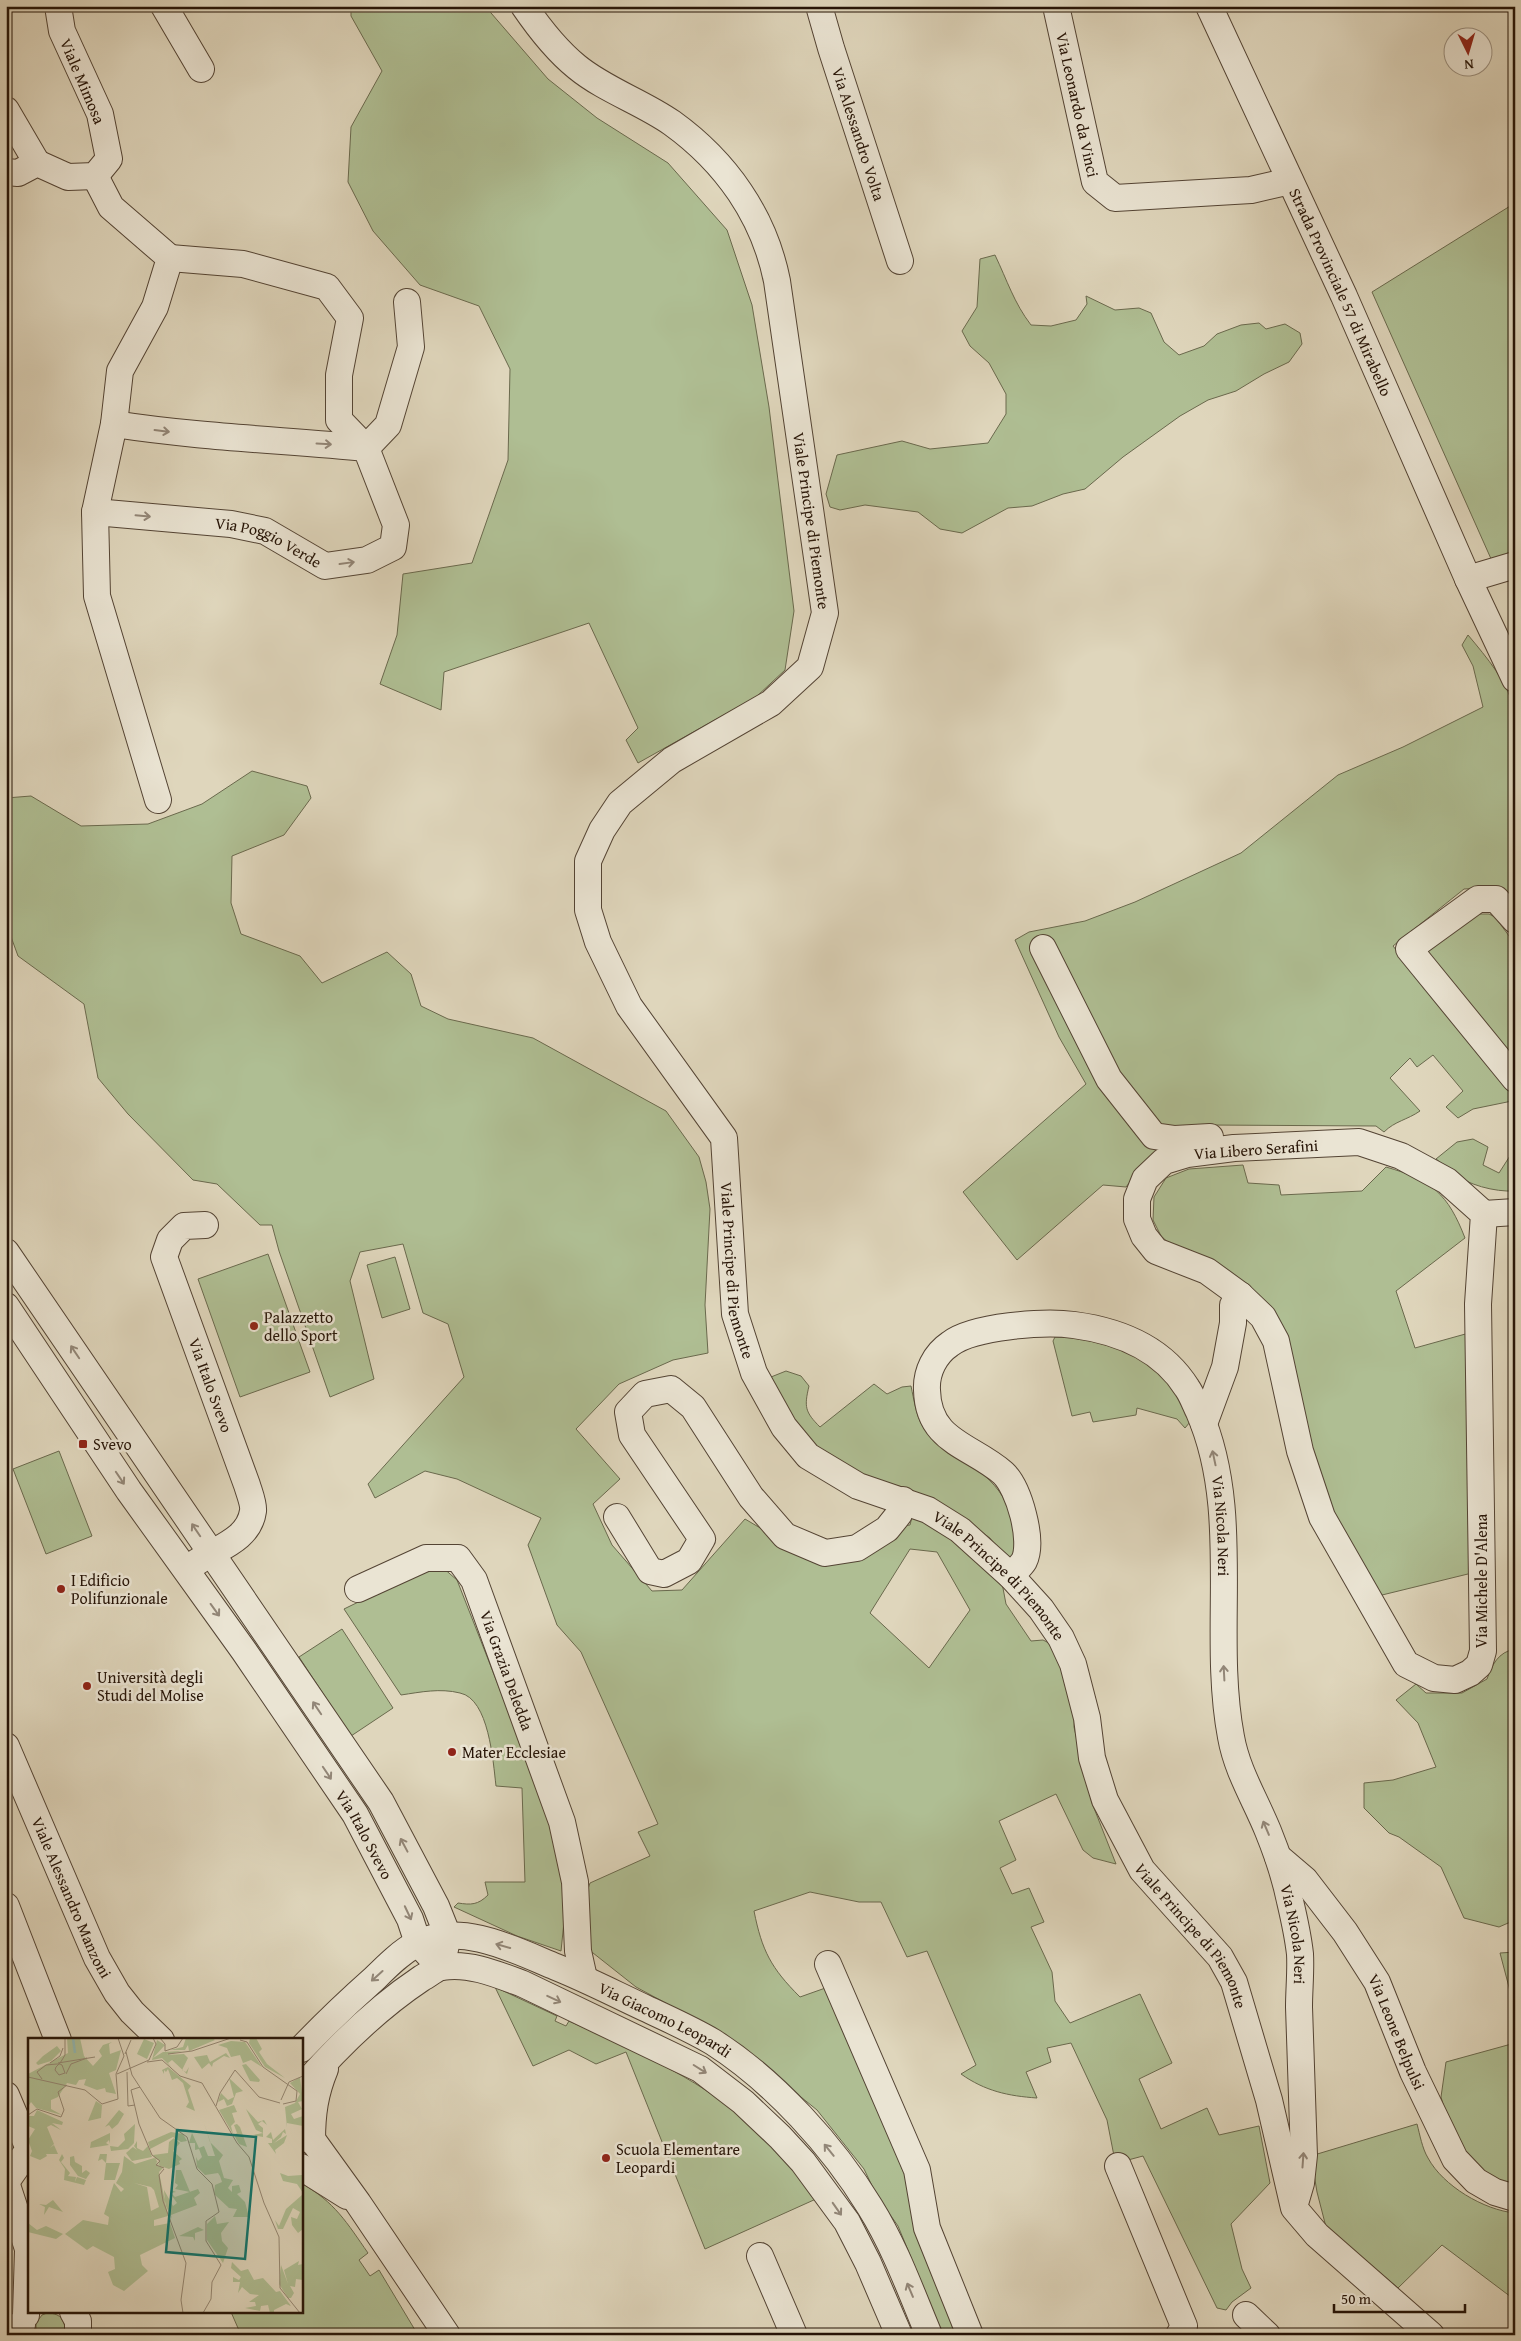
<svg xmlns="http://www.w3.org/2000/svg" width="1521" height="2341" font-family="'Gentium Book Plus',serif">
<rect width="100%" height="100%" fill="#dfd6bc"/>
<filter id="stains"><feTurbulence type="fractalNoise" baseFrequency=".004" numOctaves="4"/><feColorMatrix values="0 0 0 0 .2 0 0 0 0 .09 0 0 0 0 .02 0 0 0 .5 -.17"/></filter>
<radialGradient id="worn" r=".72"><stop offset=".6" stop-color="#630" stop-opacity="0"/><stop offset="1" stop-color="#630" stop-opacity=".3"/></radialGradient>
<g fill="#afbe93" stroke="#6a694d" fill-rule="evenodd">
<path d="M351,6H485L548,79L597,118L668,163L727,230L752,305L769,407L794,611L785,670L756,697L638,763L626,740L638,728L589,623L444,672L441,710L380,684L397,635L403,574L472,563L508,460L510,369L479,306L420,285L373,231L348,182L351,127L382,71L351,16Z"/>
<path d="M1515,203V555L1492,561L1372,292Z"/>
<path d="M995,255C1007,280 1014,303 1031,325L1051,326L1076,320L1087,304L1086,296L1115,310L1139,308L1151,313L1164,342L1179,355L1204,346L1217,334L1241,325L1259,323L1266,329L1285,324L1300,333L1302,344L1289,362L1264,374L1236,391L1208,400L1180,416L1123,457L1085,489L1063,494L1032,506L1008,508L962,533L940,529L918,512L865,505L840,510L830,507L826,494L837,455L902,441L930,449L988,443L1006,414V394L989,363L970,346L962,331L977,307L980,259Z"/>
<path d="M1468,635C1488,659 1506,680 1515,710V907L1482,888L1464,889L1393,946L1515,1097V1113L1512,1101L1473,1109L1458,1118L1446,1107L1463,1091L1433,1055L1417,1067L1410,1058L1390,1078L1420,1111C1407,1120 1395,1121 1384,1132L1376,1126L1207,1125L1163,1151L1143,1166L1126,1187L1103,1185L1017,1260L963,1192L1086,1084L1059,1037L1015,940L1029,932L1085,921L1135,902L1241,853L1338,775L1403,747L1483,707L1473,666L1462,645Z"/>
<path d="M252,771L307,786L311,798L284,835L232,856L231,903L241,934L300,956L322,983L387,952L411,974L421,1006L448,1019L533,1038L666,1111L699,1157L706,1182L710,1209L705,1305L708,1353L673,1360L619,1384L576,1429L620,1479L593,1504L612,1545L652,1591L682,1590L745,1519L801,1552L895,1527L910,1525L913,1513L929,1518L1002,1583L1006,1604L1031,1641L1043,1640L1051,1644L1062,1666L1075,1706L1074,1727L1092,1803L1116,1864L1093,1858L1083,1850L1056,1794L999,1821L1016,1860L1000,1868L1012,1894L1029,1888L1044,1922L1031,1927L1052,1972L1055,2001L1070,2023L1140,1994L1172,2063L1139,2079L1161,2129L1207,2108L1219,2135L1259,2126L1270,2183L1231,2224L1242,2269L1251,2288L1232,2302L1226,2310L1217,2308L1143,2156L1128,2160L1114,2156L1107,2120L1071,2043L1047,2048L1051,2062L1026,2072L1037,2098C1008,2096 985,2091 961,2074L976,2065L927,1951L907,1957L881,1902H859L810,1892L754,1911C762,1951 771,1968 800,1997L831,1986L867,2083L913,2195L960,2335H943L898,2226L877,2196L864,2169L817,2110L723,2034L636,1987L588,1949L584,1901L590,1883L650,1856L638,1832L658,1824L581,1652L557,1625L528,1545L541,1518L457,1479L425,1471L375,1498L368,1484L464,1377L448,1324L423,1313L403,1244L360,1252L350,1281L374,1379L330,1397L279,1251L272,1225H260L217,1184L193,1180L128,1114L98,1078L84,1004L18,956L6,923V798L31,796L81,826L148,824L202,804ZM910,1549L937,1552L970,1610L929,1668L870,1613Z"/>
<path d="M1473,914H1489L1495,917L1515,944V1064L1423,949Z"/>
<path d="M1473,1139L1488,1147L1483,1165L1499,1173L1515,1148V1191C1494,1192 1468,1185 1451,1172C1446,1168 1442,1163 1436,1159L1457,1142Z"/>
<path d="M1243,1165L1248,1183L1279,1185L1281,1195L1362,1191L1386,1167C1432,1180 1448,1194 1465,1238L1396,1291L1415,1348L1469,1333L1472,1573L1378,1596L1332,1513L1318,1473L1292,1356L1161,1236L1153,1220L1154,1197L1166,1178L1189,1169Z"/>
<path d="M268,1254L310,1372L240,1397L198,1279Z"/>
<path d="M395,1257L410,1309L382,1318L367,1265Z"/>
<path d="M1055,1337C1076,1337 1093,1341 1113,1347C1122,1351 1133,1353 1142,1358C1166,1371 1180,1398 1190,1422L1185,1428L1177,1419L1137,1408L1136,1415L1093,1422L1090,1412L1072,1416L1053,1341Z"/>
<path d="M786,1371L801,1376L809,1386C804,1407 805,1412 820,1427L874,1384L887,1394L902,1387L911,1386C914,1400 916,1415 923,1427C928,1434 940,1440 947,1446C992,1480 1018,1495 1014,1557L1008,1561L990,1538L951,1510L906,1488L864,1477L834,1459L801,1434L771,1377Z"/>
<path d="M59,1451L92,1536L46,1554L13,1469Z"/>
<path d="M442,1567L457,1580L544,1802L564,1884L565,1912L561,1951L517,1936L454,1907L458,1903C471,1905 478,1905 488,1895L485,1882H525L522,1788L496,1786C493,1761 489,1699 460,1693C440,1688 421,1692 401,1695L344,1609L428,1568Z"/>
<path d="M342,1629L393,1708L351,1736L299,1657Z"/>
<path d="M1515,1649V1920L1499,1927L1464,1918L1441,1867L1399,1837L1389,1833L1364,1808V1783L1393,1780L1436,1767L1418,1723L1396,1700L1416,1684L1426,1693H1462L1487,1679C1492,1665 1498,1652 1515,1649Z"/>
<path d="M1515,1952V2010L1500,1953Z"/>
<path d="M495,1987L557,2016L555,2021L566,2026L569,2021C638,2052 707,2081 762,2135C782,2154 799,2177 816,2199L705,2249L626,2052L596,2064L569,2050L533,2066Z"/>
<path d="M1515,2043V2187L1490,2179L1467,2159L1449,2125L1441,2097L1446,2062Z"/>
<path d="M1417,2124C1420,2135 1422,2148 1428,2158C1443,2186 1484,2210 1515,2213V2300L1442,2245L1398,2288L1326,2227L1317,2192L1313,2168L1314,2155Z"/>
<path d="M301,2183C335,2202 347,2223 368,2253L359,2260L370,2276L379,2270L418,2335H241L231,2312H301Z"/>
<path d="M47,2313C62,2313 66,2322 65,2335H36V2323L42,2315Z"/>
</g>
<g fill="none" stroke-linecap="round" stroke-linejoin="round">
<g stroke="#544434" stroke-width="28">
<g id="minor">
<path d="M164,6L201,69"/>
<path id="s1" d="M524,6C539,28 556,50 577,67C605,90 642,102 672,123C726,162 764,216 777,281L825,613L810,667L771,703L672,760L620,803L602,830L588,861V910L598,942L629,1006L724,1138L735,1314L754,1373L784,1427L808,1456L858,1486L928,1510L960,1530L1011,1576L1041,1609L1061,1638L1073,1664L1087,1718L1092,1758L1105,1800L1142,1870L1220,1957L1234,1982L1269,2100L1294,2208L1317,2235L1431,2335"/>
<path id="s2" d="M819,6L831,48L900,261"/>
<path id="s3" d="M1056,6L1095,182L1115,198L1251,190L1290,181"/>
<path id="s4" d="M1209,6L1344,296L1468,579L1515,679"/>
<path d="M6,110L37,163"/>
<path d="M6,172L18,173L37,163L68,177L95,176L109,159L100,114L62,31L58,6"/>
<path d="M95,176L111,207L170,258L155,307L120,371L114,424L95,512L97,596L158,800"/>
<path d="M170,258L243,264L327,287L350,318L339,375V420L366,448L388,425L411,347L407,302"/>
<path id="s5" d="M95,512L231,524L265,531L325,566L367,560L393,547L396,525L366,448C282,440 198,437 114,424"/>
<path d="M1468,579L1515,565"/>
<path d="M1515,920L1496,899H1478L1409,949L1515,1079"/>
<path d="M1043,948L1109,1079L1154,1136L1175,1139L1210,1137"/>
<path d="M1359,1142L1401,1156L1447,1181L1484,1214L1478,1304L1483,1651L1479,1665L1470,1673L1455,1680L1434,1678L1406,1664L1322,1517L1300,1451L1276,1341L1263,1317L1240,1295L1207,1271L1156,1251L1144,1236L1137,1219V1199L1145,1179L1164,1161L1187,1154L1234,1148Z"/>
<path d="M1484,1214L1515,1212"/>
<path d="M6,1252L381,1802L436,1906L448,1936L441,1967"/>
<path id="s6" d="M6,1306L129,1491L244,1651L355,1814L410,1919L418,1943L429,1955"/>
<path d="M1204,1424L1225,1367L1233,1323V1305L1240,1295"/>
<path d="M617,1517L650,1571L664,1574L689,1561L702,1539L632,1435L628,1412L645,1394L671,1389L693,1407L751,1497L785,1536L825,1553L857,1548L887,1529L899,1514L903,1500"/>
<path d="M197,1562C217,1548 249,1540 253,1511C254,1504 249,1492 247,1485L164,1257L170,1240L184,1226L205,1225"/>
<path id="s7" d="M1011,1576C1014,1572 1021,1566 1024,1561C1034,1541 1019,1488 1003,1473C971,1445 928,1442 927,1390C926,1372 935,1354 950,1344C973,1326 1045,1321 1074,1325C1119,1331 1162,1348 1187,1388C1192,1395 1195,1404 1199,1412C1243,1513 1211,1631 1231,1737C1237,1771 1255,1799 1268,1831C1277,1853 1285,1877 1290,1901C1294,1918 1298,1936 1300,1954C1301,1971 1299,1990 1299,2007C1301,2057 1302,2106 1304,2155L1301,2183L1296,2200"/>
<path id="s8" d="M358,1589L426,1558H458L474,1580L562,1822L575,1882L578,1951L584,1978"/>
<path id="s9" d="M6,1746L97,1958L117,1993L132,2012L161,2040"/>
<path id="s10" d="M1278,1857L1305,1880L1345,1932L1377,1982L1413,2072L1455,2159L1476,2181L1495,2192L1515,2198"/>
<path d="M6,1906L58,2040"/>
<path d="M828,1964L917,2170L927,2228L970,2335"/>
<path id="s11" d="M301,2049C325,2024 349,2001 375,1978C387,1966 402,1951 418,1943C462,1922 515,1950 556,1967C586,1979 615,1994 645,2008C668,2019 691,2029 713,2042C774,2081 833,2146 870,2207C895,2247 911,2292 929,2335"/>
<path d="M301,2089C336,2048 377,2008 422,1978C428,1975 436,1968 442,1967C469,1962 499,1975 523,1984L700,2069L743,2102L780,2137L803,2162L847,2222L868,2263L899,2335"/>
<path d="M6,2095L29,2149L6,2182"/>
<path d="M301,2124L358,2203L447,2335"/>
<path d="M312,2141C312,2114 315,2093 325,2069"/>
<path d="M1118,2166L1184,2326L1179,2335"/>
<path d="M301,2167L347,2196"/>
<path d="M6,2182L29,2252"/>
<path d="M760,2256L794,2335"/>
<path d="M73,2312L78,2321V2335"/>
<path d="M26,2315L28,2251"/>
<path d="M1246,2315L1267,2335"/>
<path d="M6,2330L22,2325"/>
</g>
</g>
<use href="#minor" stroke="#eae4d3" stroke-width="26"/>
</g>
<defs><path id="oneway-shaft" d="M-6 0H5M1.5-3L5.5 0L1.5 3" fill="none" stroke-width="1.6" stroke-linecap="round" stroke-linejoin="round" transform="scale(1.25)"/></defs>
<g stroke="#928677">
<use href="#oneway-shaft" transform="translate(162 431) rotate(7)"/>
<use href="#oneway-shaft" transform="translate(324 444) rotate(3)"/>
<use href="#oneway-shaft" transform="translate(143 516) rotate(5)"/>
<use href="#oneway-shaft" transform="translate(347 563) rotate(-8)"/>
<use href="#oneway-shaft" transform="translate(75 1352) rotate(-124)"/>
<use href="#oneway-shaft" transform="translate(1214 1458) rotate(-102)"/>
<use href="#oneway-shaft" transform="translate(120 1478) rotate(56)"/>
<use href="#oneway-shaft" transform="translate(196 1530) rotate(-124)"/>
<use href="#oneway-shaft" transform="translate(215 1610) rotate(54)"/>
<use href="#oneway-shaft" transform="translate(1224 1673) rotate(-93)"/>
<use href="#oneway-shaft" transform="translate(317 1708) rotate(-124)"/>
<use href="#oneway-shaft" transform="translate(327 1773) rotate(56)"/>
<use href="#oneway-shaft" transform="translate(1266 1828) rotate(-113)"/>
<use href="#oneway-shaft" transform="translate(404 1845) rotate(-118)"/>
<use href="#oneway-shaft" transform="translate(408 1913) rotate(65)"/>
<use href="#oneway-shaft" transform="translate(503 1946) rotate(-164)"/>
<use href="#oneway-shaft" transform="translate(377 1976) rotate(138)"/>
<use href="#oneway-shaft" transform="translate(554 1999) rotate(25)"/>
<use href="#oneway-shaft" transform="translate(700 2069) rotate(32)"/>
<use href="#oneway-shaft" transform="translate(829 2150) rotate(-129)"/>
<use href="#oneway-shaft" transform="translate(1303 2160) rotate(-86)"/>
<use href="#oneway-shaft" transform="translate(837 2209) rotate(55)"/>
<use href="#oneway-shaft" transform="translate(910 2290) rotate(-113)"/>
</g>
<g fill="#8f2418" stroke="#eae4d3" stroke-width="2">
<circle cx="254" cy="1326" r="5"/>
<rect x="78" y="1439" width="10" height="10" rx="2.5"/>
<circle cx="61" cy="1589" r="5"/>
<circle cx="87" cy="1686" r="5"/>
<circle cx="452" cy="1752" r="5"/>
<circle cx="606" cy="2158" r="5"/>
</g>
<g text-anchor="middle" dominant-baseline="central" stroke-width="5" stroke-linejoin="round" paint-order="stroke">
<g font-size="16" fill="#261407" stroke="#eae4d3">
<text transform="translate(83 81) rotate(67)">Viale Mimosa</text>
<text stroke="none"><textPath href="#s3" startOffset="101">Via Leonardo da Vinci</textPath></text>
<text stroke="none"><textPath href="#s2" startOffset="134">Via Alessandro Volta</textPath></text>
<text stroke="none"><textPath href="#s4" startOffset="315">Strada Provinciale 57 di Mirabello</textPath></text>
<text stroke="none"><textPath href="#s1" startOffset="628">Viale Principe di Piemonte</textPath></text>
<text stroke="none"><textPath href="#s5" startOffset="178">Via Poggio Verde</textPath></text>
<text transform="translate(1256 1149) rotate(-4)">Via Libero Serafini</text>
<text stroke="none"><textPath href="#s1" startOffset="1528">Viale Principe di Piemonte</textPath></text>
<text transform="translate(211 1385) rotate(70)">Via Italo Svevo</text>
<text stroke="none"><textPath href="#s7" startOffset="691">Via Nicola Neri</textPath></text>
<text stroke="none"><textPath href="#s1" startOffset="1962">Viale Principe di Piemonte</textPath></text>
<text transform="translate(1481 1581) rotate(-90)">Via Michele D'Alena</text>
<text stroke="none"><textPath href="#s8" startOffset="230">Via Grazia Deledda</textPath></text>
<text stroke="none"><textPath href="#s6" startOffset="639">Via Italo Svevo</textPath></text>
<text stroke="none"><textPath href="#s9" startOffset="165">Viale Alessandro Manzoni</textPath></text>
<text stroke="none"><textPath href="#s7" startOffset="1111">Via Nicola Neri</textPath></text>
<text stroke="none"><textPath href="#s1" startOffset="2382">Viale Principe di Piemonte</textPath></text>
<text stroke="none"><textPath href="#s11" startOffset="424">Via Giacomo Leopardi</textPath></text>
<text stroke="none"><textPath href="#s10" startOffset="214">Via Leone Belpulsi</textPath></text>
</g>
<g font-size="16" fill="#261407" stroke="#eae4d3" text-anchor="start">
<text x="264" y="1317">Palazzetto<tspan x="264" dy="18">dello Sport</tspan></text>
<text x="93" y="1444">Svevo</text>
<text x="71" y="1580">I Edificio<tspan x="71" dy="18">Polifunzionale</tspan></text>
<text x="97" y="1677">Università degli<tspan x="97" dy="18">Studi del Molise</tspan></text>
<text x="462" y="1752">Mater Ecclesiae</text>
<text x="616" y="2149">Scuola Elementare<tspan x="616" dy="18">Leopardi</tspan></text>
</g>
</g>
<g transform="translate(28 2038)">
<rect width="275" height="275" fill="#dfd6bc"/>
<path d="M39,0H52L56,18L65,28L74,18L71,13L75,7L84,4L81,6L82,16L93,12L88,32L81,35L88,56L78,54L77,50L69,52L56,47L58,41L51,42L48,47L39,45L30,59L23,62V71L34,77L8,70L3,64L0,69V36L40,15ZM158,0H184L187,2L161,13L160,7L157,12H142L155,9ZM222,0H228L234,11L231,14L239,26L257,40L237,29L221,5ZM116,1L126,5L119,21L109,16ZM129,2L137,7L125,20L135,14L154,13L139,17L156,16L160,20L154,32L158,34L161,29L159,36L144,22L140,25L144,30L134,20L124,22ZM203,3L217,4L234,29L223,22L215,25L212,17L203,19L199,10L190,7ZM29,8L33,13L23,23L10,27L8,25L15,18ZM198,15L202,20L196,18L185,25L184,29L181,25L174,31L166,19L179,17L182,24ZM218,26L232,42L231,44L222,43L214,27ZM140,29L163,48L160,52L167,73L158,69L161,64L155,45L149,40L144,42L140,31L138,34L136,32V36L134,32ZM272,39L275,63L270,64L274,71L263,76L266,81L275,78V88L259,85V89L257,69L267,65L272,56L262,45ZM201,40L215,53L208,55L204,66L199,68L196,61L190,64L193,55L200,62L206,59ZM68,63L74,67L73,80L60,83ZM206,67L209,74L204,75L207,84L203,88L205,96L191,72ZM218,71L230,84L236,82L239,87L234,83L230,86L235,90V99L225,97L235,95L228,92ZM9,72L35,84L34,87L24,85L33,92L23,87L19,89L26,106L22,110L26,107L30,116H18L19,118L12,122L2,118L4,113L0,102L7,91L0,88V78H6ZM91,72L96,76L90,86L84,91L81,87L77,89ZM176,85L182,104L195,117L191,123L196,140L205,142L200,150L204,154V148L211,147L213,154L209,156L217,164L221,179H205L209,171L201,170L186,156L187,147L194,144L192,138L190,135L177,137L169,129L168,119L170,123L174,119L171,111L167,112V105H161L164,95L171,110L176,108L180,118H187ZM107,86L106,105L100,111L83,113L82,108L90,109L97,102L96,96ZM209,86L212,89L219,109L211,106L206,97L209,95L206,87ZM257,91L258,96L255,94L253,99L246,105L259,97L256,105L247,112L248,116L240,105H244V101L238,99L243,94L245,102ZM143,94L155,96L159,103L153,104L145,99L122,111L120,104ZM82,95V106L81,102L78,105L81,107L62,110L63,104ZM146,100L152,105L145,113L154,121L151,123L152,126L141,131L129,127L131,126L125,117L140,115L141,104ZM109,103V110L115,113L120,108L124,119L104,123L98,115L105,109L109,112L106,108ZM34,116L36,120L33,124L42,135L40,138L48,139L47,144L49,139L58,142L56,147L36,142L37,131L31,122ZM72,116H79L78,125H92L87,142H76L78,125L74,121L70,123ZM46,118L47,124L54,128V135L58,132L62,135L58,141L50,138L42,127V119ZM96,118L107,126L126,120L132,123L128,125L135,130L131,134L140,178L126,182V188L142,185L147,200L112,217L114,227L120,233L96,253L85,247L80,234L87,231L86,219L65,208L59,212L37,196L55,182L80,187L81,179L76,176L86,145L93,154L96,151L88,145L94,134ZM106,145L123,149L126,152L131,169L123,173L119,149ZM148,132H153L162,154L147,151L150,147L147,145ZM252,135L260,138L274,137L275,155L269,146L255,143ZM170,151L172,155L166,160L169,167L143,177L144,181L137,166L136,152L145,168L149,165L142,155L143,152L148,154L143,155L147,159ZM274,157L275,191L270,195L264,187L263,179L269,181L272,174L265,170L255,191H250L247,182L251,188L258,171ZM25,162L35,174L21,169L16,177L17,169L11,166L18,167ZM187,178L189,186L201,184L193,195L194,203L200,210L195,225L179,202V186ZM0,185L9,192L18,188L35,196L28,201L0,194ZM170,189L176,192L167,195V203L165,199L151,198ZM271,223L270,227L275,226V242L268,241L267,249L262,248L266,255L263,260H260L251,246L253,227L260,246L256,232ZM204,224L213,233L220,231L226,242L235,240L248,254L252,253L263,268L258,266L246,272V275H242L240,267L233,268L232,273L217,270L228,268L227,264H221L231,257L222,256L214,249L210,255L212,244H205V239L211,242L213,239L203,230Z" fill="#afbe93" fill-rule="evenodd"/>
<path fill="none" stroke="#93b9b4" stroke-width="2.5" d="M45,0L47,15"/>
<path fill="none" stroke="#958874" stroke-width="1" d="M132,0L137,6V13L149,9L155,0M212,2L219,4L235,29L269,53L268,63L255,66M98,14L104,37L132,80L159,99L169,131L184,146L191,174L178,183V203L193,227L184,244L183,261L175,275M97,16L103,2M140,16L164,13L203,0M119,24L134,22L152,38L174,45L209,105M22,25L32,18L35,10M30,25L67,19M99,34L100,68L107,67M38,36L43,26L59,20M89,36L121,22L128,6L125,0M0,39L57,52L74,66L90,61L88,36L96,18L90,0M14,41L9,34L18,27L29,26H32L34,27L37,35L31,37L27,32L28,29L32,25L34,22L37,17V0M112,49L103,52L111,86L124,117L132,123L128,127L136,130M253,62L261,44L275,38M188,68L192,55L207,32L231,59L252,65M0,77L9,71L33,79L36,72L30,54L39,47M209,105L221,119L236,165L251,199L252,250L272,275M136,131L131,137L135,163L158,225L153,262L155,275"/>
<path fill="#0f766e" fill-opacity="0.15" stroke="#0f766e" stroke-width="2.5" d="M149,92L228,99L217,221L138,214Z"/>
<rect width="275" height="275" fill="none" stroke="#261407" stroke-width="2.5"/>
</g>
<rect width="1521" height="2341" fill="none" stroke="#dfd6bc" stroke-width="25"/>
<rect x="8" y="8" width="1506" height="2326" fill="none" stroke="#261407" stroke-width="2.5"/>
<rect x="12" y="12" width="1496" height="2316" fill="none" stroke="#261407"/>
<g transform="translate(1468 52) rotate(175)"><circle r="24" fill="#eae4d3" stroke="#9c9181"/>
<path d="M0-4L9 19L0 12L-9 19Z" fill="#8f2418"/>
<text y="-8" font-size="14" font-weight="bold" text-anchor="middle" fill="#261407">N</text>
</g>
<path d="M1334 2304v8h131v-8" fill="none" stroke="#261407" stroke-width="2.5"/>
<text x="1341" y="2304" font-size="15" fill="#261407" stroke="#eae4d3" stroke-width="4" paint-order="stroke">50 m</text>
<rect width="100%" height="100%" filter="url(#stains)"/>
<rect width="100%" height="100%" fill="url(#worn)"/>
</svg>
